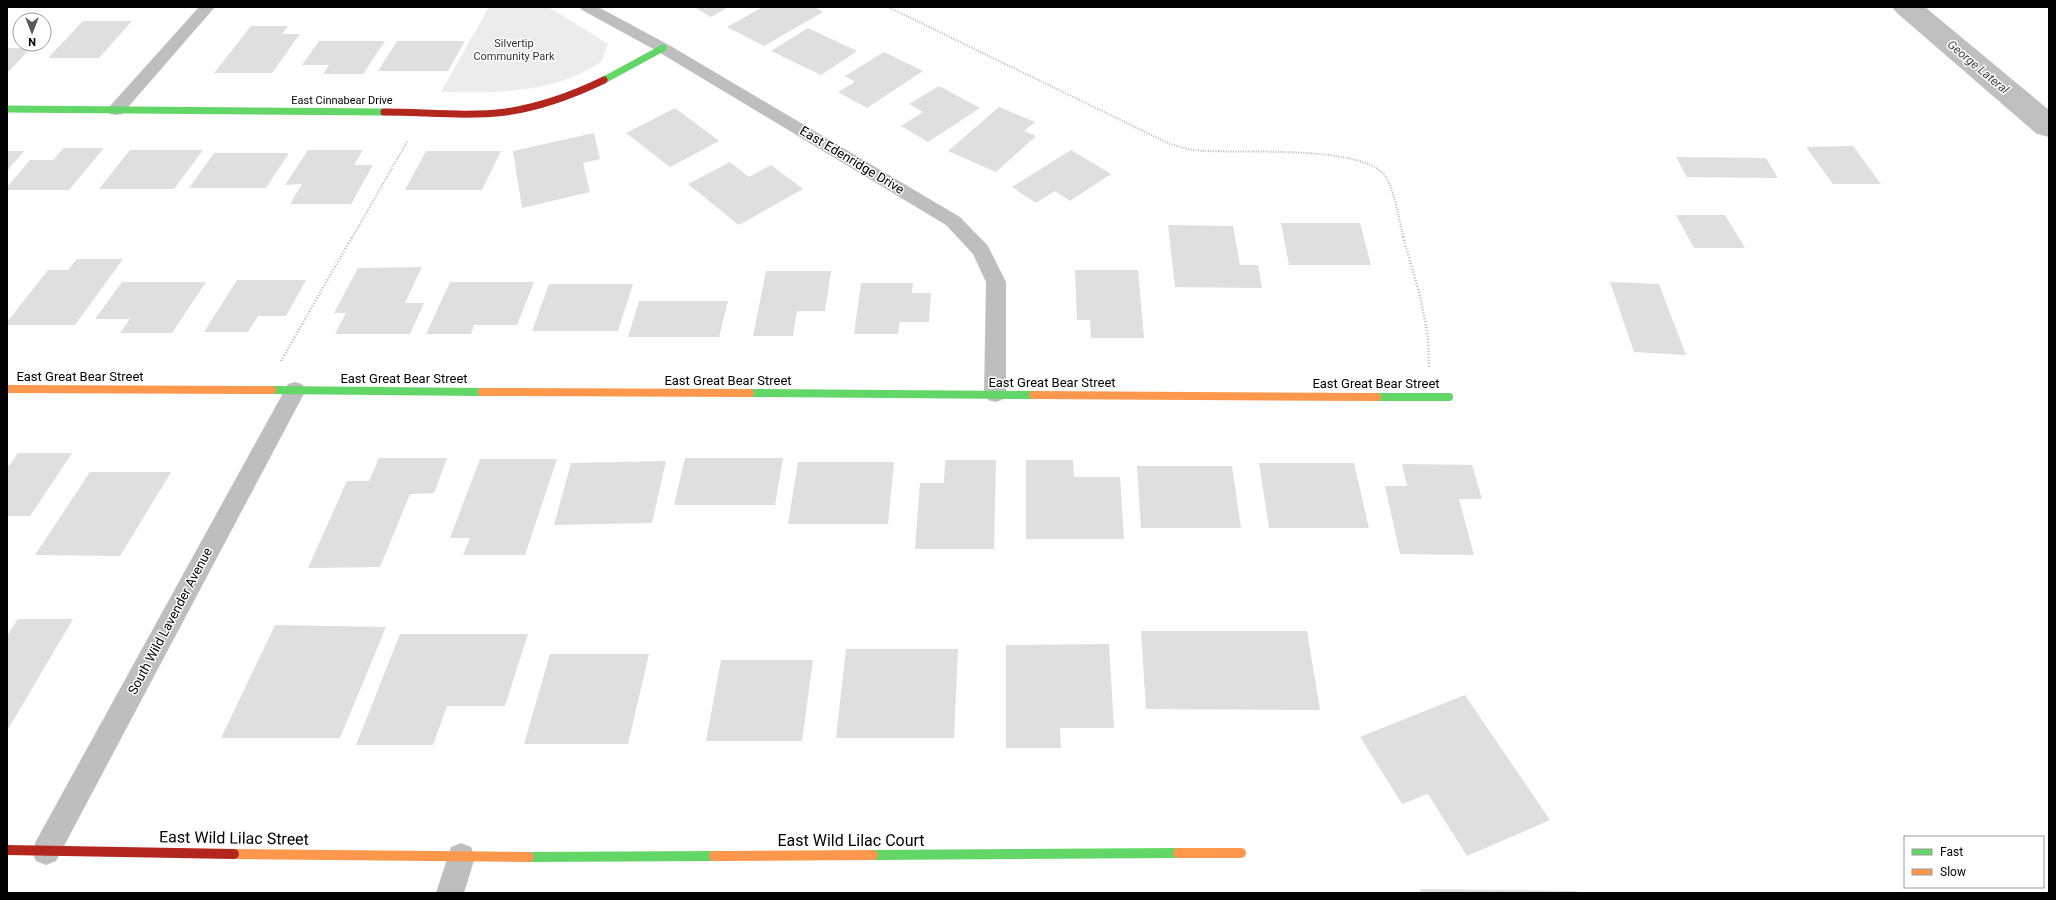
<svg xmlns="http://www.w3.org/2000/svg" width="2056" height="900" font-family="Roboto,sans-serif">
<rect width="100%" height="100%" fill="#fff"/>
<path fill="#ececec" d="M489,7H546L552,9L608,44L601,62C553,94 497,93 441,92Z"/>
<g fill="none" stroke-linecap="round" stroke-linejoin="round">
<path fill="#bfbfbf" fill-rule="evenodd" d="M1892,7H1925L2049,110V137L2037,134L1897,13Z"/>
</g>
<g fill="#dfdfdf">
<path d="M694,7H729L711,17Z"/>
<path d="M763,7H813L823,12L764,46L727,27Z"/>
<path d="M83,21H132L99,58H48Z"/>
<path d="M251,26H288L282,34H300L272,73H214Z"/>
<path d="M808,28L857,51L821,75L771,51Z"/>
<path d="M319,41H385L363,74H323L329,65H302Z"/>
<path d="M397,41H465L448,71H378Z"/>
<path d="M7,48H31L9,71H7Z"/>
<path d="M884,52L923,71L867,108L838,92L855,82L845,76Z"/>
<path d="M939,86L980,108L928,142L901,126L923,112L909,104Z"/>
<path d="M999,107L1035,122L1024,131L1036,136L996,172L948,151Z"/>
<path d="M675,108L719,141L670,167L626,133Z"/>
<path d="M594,133L600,159L583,163L590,192L522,208L513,151Z"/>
<path d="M1853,146L1881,184H1833L1806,147Z"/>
<path d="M64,148H104L69,190H7V187L30,160H53Z"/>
<path d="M130,150H203L174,189H99Z"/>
<path d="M308,150H363L354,165H373L351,204H290L302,184L285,185Z"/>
<path d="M1071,150L1111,174L1070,201L1055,191L1036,203L1012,187Z"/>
<path d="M7,151H24L7,171Z"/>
<path d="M426,151H501L482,190H405Z"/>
<path d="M214,153H289L266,188H189Z"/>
<path d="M1676,157L1766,158L1778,178L1687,177Z"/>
<path d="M730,162L749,177L771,165L803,189L739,225L688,184Z"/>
<path d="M1676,215H1725L1745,248H1694Z"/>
<path d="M1281,223H1360L1371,265H1289Z"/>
<path d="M1168,225L1233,226L1240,265H1258L1262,288L1175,287Z"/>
<path d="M77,259H123L75,325H7V322L48,270H68Z"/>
<path d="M422,267L405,303H424L410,334H335L346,313H334L358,268Z"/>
<path d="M1075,270H1138L1144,338H1091L1090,320H1077Z"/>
<path d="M766,271H831L825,311H797L793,336H753Z"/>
<path d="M237,280H306L286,316H258L248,332H204Z"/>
<path d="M122,282H206L172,333H120L130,319H95Z"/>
<path d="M450,282H534L517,325H474L471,334H426Z"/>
<path d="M1610,282L1659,284L1686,355L1634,352Z"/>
<path d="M861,283H913L912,293H931L929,322H900L898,334H854Z"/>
<path d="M549,284H633L618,331H532Z"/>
<path d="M639,301H728L719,337H628Z"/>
<path d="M18,453H72L30,516H7V465H10Z"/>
<path d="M379,458H447L434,493L410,494L380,567L308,568L347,481H369Z"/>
<path d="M685,458H783L775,505H674Z"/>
<path d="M480,459H557L525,555H463L470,538H450Z"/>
<path d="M945,460H996L994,549H915L920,483H944Z"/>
<path d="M1026,460H1073L1074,477H1120L1124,539H1026Z"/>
<path d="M666,461L652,523L554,525L571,463Z"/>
<path d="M798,462H894L888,524H788Z"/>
<path d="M1259,463H1354L1369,528H1269Z"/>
<path d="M1402,464L1472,465L1482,499H1459L1474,555L1400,554L1385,486H1407Z"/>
<path d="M1137,466H1232L1241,528H1141Z"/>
<path d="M90,472H171L120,556L35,555Z"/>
<path d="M18,619H73L7,731V636Z"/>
<path d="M275,625L386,627L340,738H221Z"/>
<path d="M1141,631H1307L1320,710L1146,709Z"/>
<path d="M400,634H528L505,706H447L433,745H356Z"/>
<path d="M1109,644L1114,728H1060L1061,748H1006V645Z"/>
<path d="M846,649H958L954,738H836Z"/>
<path d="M550,654H649L628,744H524Z"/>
<path d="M721,660H813L802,741H706Z"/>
<path d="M1465,695L1550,820L1467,856L1428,794L1402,804L1360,737Z"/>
<path d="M1420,889L1577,891L1578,893H1421Z"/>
</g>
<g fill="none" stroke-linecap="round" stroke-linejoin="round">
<g stroke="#b9b9b9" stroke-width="2" stroke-dasharray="1 1.5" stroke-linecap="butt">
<path d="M888,7L1170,144C1178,146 1186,149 1194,150C1232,155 1368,142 1387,179C1395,194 1399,221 1404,238"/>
<path d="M352,238L408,140"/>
</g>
<g stroke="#b9b9b9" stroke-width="2.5" stroke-dasharray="1 2" stroke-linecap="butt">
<path d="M1403,237L1419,292L1428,335L1429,367"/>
<path d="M281,361L352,237"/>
</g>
<g fill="#bebebe" fill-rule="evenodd">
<path d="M199,7H215L122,114L116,115L110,114L108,110L110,106Z"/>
<path d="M579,7H598L669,45L960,217L988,246L1006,282V394L1002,400L995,402L988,400L984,394L986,282L973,254L946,225L657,51L582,10Z"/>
<path d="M295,382L302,384L306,390L56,861L46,865L36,861L32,851L36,841L288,384Z"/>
<path d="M461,843L471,847L475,857L464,893H436L451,847Z"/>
</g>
<g stroke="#63d668" stroke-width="7">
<path d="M604,80L663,48"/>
<path d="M7,109L384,112"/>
</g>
<g stroke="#63d668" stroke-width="8">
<path d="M272,390L482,392"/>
<path d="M750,393L1033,395"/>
<path d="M1377,397H1449"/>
</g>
<g stroke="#63d668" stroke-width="10">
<path d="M873,855L1178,853"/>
<path d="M529,857L714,856"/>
</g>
<g stroke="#ff974d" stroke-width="8">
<path d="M7,389L272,390"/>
<path d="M482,392L750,393"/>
<path d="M1033,395L1377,397"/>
</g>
<g stroke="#ff974d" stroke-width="10">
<path d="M1178,853H1241"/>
<path d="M234,854L529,857"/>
<path d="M714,856L873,855"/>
</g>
<path stroke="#b3261e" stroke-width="7" d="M384,112C424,112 466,117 506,112C540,107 573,95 604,80"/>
<path stroke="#b3261e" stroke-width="10" d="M7,850L234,854"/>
</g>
<g text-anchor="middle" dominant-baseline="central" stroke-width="3" stroke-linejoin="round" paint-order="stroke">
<g font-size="11" fill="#333" stroke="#fff">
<text x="514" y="43">Silvertip<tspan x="514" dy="13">Community Park</tspan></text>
</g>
<g font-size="11" fill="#000" stroke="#fff">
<text x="342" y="100">East Cinnabear Drive</text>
</g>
<g font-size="12" font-style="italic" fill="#444" stroke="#fff">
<text transform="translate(1978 67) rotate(40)">George Lateral</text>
</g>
<g font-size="13" fill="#000" stroke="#fff">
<text transform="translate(852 160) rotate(31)">East Edenridge Drive</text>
<text x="80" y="376">East Great Bear Street</text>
<text x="404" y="378">East Great Bear Street</text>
<text x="728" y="380">East Great Bear Street</text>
<text x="1052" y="382">East Great Bear Street</text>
<text x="1376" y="383">East Great Bear Street</text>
<text transform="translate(170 621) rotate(-62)">South Wild Lavender Avenue</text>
</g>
<g font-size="16" fill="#000" stroke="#fff">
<text transform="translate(234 838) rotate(1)">East Wild Lilac Street</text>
<text x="851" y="840">East Wild Lilac Court</text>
</g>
</g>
<rect width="2056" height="900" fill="none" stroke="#000000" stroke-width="16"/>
<rect x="1904" y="836" width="140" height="52" fill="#ffffff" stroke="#999999"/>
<rect x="1912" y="849" width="20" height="6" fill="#63d668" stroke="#999999"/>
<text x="1940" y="856" font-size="12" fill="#000000">Fast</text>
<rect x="1912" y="869" width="20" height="6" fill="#ff974d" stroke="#999999"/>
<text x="1940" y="876" font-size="12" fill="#000000">Slow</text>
<g transform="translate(32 32) rotate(180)"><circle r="19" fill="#ffffff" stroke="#999999"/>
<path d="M0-3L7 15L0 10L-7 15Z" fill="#595959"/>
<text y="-6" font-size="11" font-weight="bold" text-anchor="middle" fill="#000000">N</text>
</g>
</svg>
